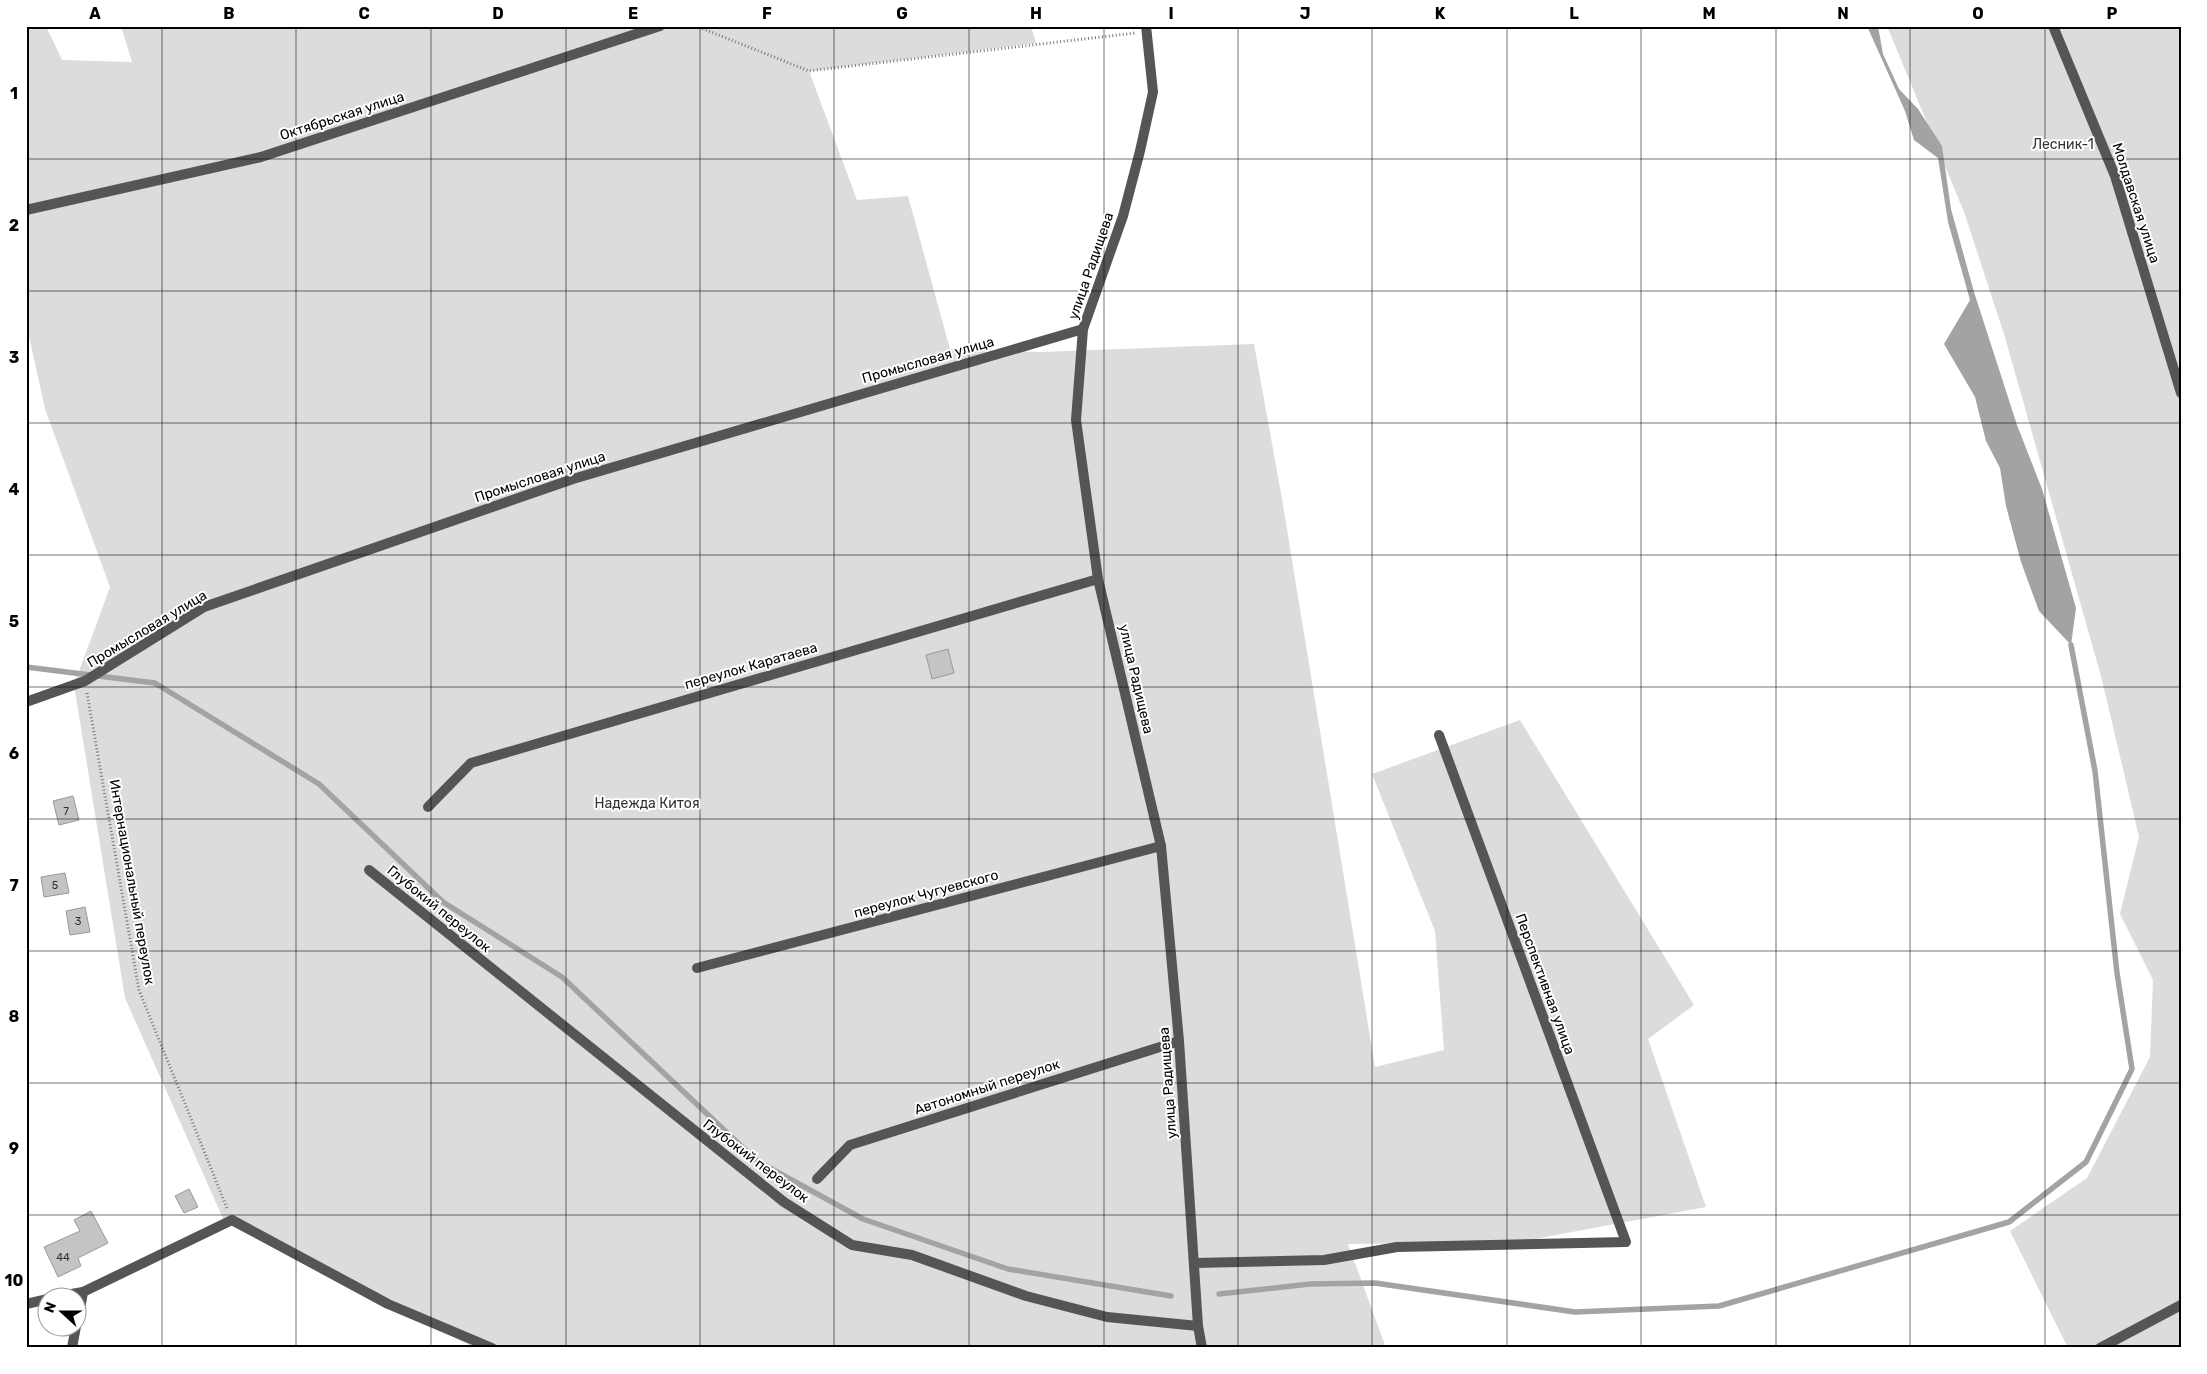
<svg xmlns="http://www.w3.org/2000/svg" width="2207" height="1374" font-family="Rubik,sans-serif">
<rect width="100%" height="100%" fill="#fff"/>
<g fill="#dcdcdc">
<path d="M26,26H46L62,60L132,62L121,26H1031L1036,43L809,71L857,200L908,196L950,349L1042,352L1254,344L1282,499L1375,1067L1444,1050L1435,931L1372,774L1520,720L1694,1005L1648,1039L1706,1207L1519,1242L1348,1244L1386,1348H475L225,1223L125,998L74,685L110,587L45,409L26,322Z"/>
<path d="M1887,26H2181V1348H2068L2010,1231L2087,1178L2150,1057L2153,980L2120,914L2139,837L2101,676L2004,334L1964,212Z"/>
</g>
<path fill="#a3a3a3" d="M1867,26H1878L1883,54L1899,89L1918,109L1942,146L1951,209L1974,292L2017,425L2042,489L2076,608L2071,645L2039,611L2021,562L2006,506L2000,468L1986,441L1975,397L1944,344L1970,300L1948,222L1938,158L1914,140L1905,111Z"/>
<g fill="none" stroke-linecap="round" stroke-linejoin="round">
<g stroke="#a3a3a3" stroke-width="5.5">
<path d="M26,667L155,683L319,784L443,902L562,977L757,1161L863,1219L1008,1269L1171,1296"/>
<path d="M1219,1294L1310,1284L1375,1283L1575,1312L1719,1306L2009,1222L2086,1162L2132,1069L2117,973L2095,771L2071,645"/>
</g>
</g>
<g fill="#c4c4c4" stroke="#999">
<path d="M948,649L954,673L932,679L926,655Z"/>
<path d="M73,796L79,820L59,825L53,801Z"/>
<path d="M65,873L69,893L44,897L41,877Z"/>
<path d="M85,907L90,932L70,935L66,911Z"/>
<path d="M189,1189L198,1207L184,1213L175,1196Z"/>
<path d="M91,1211L108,1243L78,1258L81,1266L58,1277L44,1247L80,1231L74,1220Z"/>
</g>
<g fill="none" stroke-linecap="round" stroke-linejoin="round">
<g stroke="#777" stroke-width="3" stroke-dasharray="1 2.5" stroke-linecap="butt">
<path d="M696,26L809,71L1135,33"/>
<path d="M87,693L139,990L227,1208"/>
</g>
<g stroke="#555" stroke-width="10">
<path d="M1146,26L1153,92L1140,151L1123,216L1083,329L1076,420L1098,579L1161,846L1179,1041L1198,1326L1202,1348"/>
<path d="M2053,26L2115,176L2181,393"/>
<path d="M26,210L261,157L660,26"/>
<path d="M26,702L85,681L204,607L573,479L1083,329"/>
<path d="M428,807L471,763L1098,579"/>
<path d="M369,870L784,1202L852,1245L912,1255L1026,1296L1107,1317L1198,1326"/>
<path d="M697,968L1161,846"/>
<path d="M817,1179L850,1145L1179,1041"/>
<path d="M1195,1263L1324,1260L1397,1247L1626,1242L1439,735"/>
<path d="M60,1296L83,1292L232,1220L388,1304L492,1348"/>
<path d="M26,1304L48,1299"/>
<path d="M78,1321L83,1292"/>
<path d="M72,1348L76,1326"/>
<path d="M2100,1348L2181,1305"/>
</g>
</g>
<path fill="none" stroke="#000" stroke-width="1" stroke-opacity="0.55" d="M162,26V1348M296,26V1348M431,26V1348M566,26V1348M700,26V1348M834,26V1348M969,26V1348M1104,26V1348M1238,26V1348M1372,26V1348M1507,26V1348M1641,26V1348M1776,26V1348M1910,26V1348M2045,26V1348M26,159H2181M26,291H2181M26,423H2181M26,555H2181M26,687H2181M26,819H2181M26,951H2181M26,1083H2181M26,1215H2181"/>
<g text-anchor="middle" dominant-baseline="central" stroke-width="4" stroke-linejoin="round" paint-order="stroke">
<g font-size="11" fill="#313131">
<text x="66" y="811">7</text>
<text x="55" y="885">5</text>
<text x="78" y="921">3</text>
<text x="63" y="1257">44</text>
</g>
<g font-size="14" fill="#000" stroke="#fff">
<text transform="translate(342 116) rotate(-18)">Октябрьская улица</text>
<text transform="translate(2136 203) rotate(72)">Молдавская улица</text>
<text transform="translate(1091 266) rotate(-71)">улица Радищева</text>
<text transform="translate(928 360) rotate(-16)">Промысловая улица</text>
<text transform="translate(540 477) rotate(-18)">Промысловая улица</text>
<text transform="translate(147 629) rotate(-31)">Промысловая улица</text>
<text transform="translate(751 666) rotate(-16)">переулок Каратаева</text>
<text transform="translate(1136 679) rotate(77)">улица Радищева</text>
<text transform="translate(132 882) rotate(80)">Интернациональный переулок</text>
<text transform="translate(926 894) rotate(-15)">переулок Чугуевского</text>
<text transform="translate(439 909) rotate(39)">Глубокий переулок</text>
<text transform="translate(1545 984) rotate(70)">Перспективная улица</text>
<text transform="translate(1168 1083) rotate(-94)">улица Радищева</text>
<text transform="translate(987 1087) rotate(-18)">Автономный переулок</text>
<text transform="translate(756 1161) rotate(37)">Глубокий переулок</text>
</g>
<g font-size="14" fill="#333" stroke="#fff">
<text x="2063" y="144">Лесник-1</text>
<text x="647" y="803">Надежда Китоя</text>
</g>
</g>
<rect width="2207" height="1374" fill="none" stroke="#ffffff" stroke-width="55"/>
<g transform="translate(62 1312) rotate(291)"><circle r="24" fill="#ffffff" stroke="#999999"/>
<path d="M0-4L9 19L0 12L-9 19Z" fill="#000000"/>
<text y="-8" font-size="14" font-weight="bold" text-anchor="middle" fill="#000000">N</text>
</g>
<rect x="28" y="28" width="2152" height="1318" fill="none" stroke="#000" stroke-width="2"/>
<g font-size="16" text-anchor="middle" font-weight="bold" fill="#000">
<text x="95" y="19">A</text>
<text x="229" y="19">B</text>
<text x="364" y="19">C</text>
<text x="498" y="19">D</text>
<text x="633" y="19">E</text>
<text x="767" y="19">F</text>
<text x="902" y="19">G</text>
<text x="1036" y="19">H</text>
<text x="1171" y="19">I</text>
<text x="1305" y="19">J</text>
<text x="1440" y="19">K</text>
<text x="1574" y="19">L</text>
<text x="1709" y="19">M</text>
<text x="1843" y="19">N</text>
<text x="1978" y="19">O</text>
<text x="2112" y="19">P</text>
<text x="14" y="99">1</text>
<text x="14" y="231">2</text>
<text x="14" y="363">3</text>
<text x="14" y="495">4</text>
<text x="14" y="627">5</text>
<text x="14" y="759">6</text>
<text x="14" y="891">7</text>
<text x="14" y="1022">8</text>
<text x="14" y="1154">9</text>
<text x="14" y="1286">10</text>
</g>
</svg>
